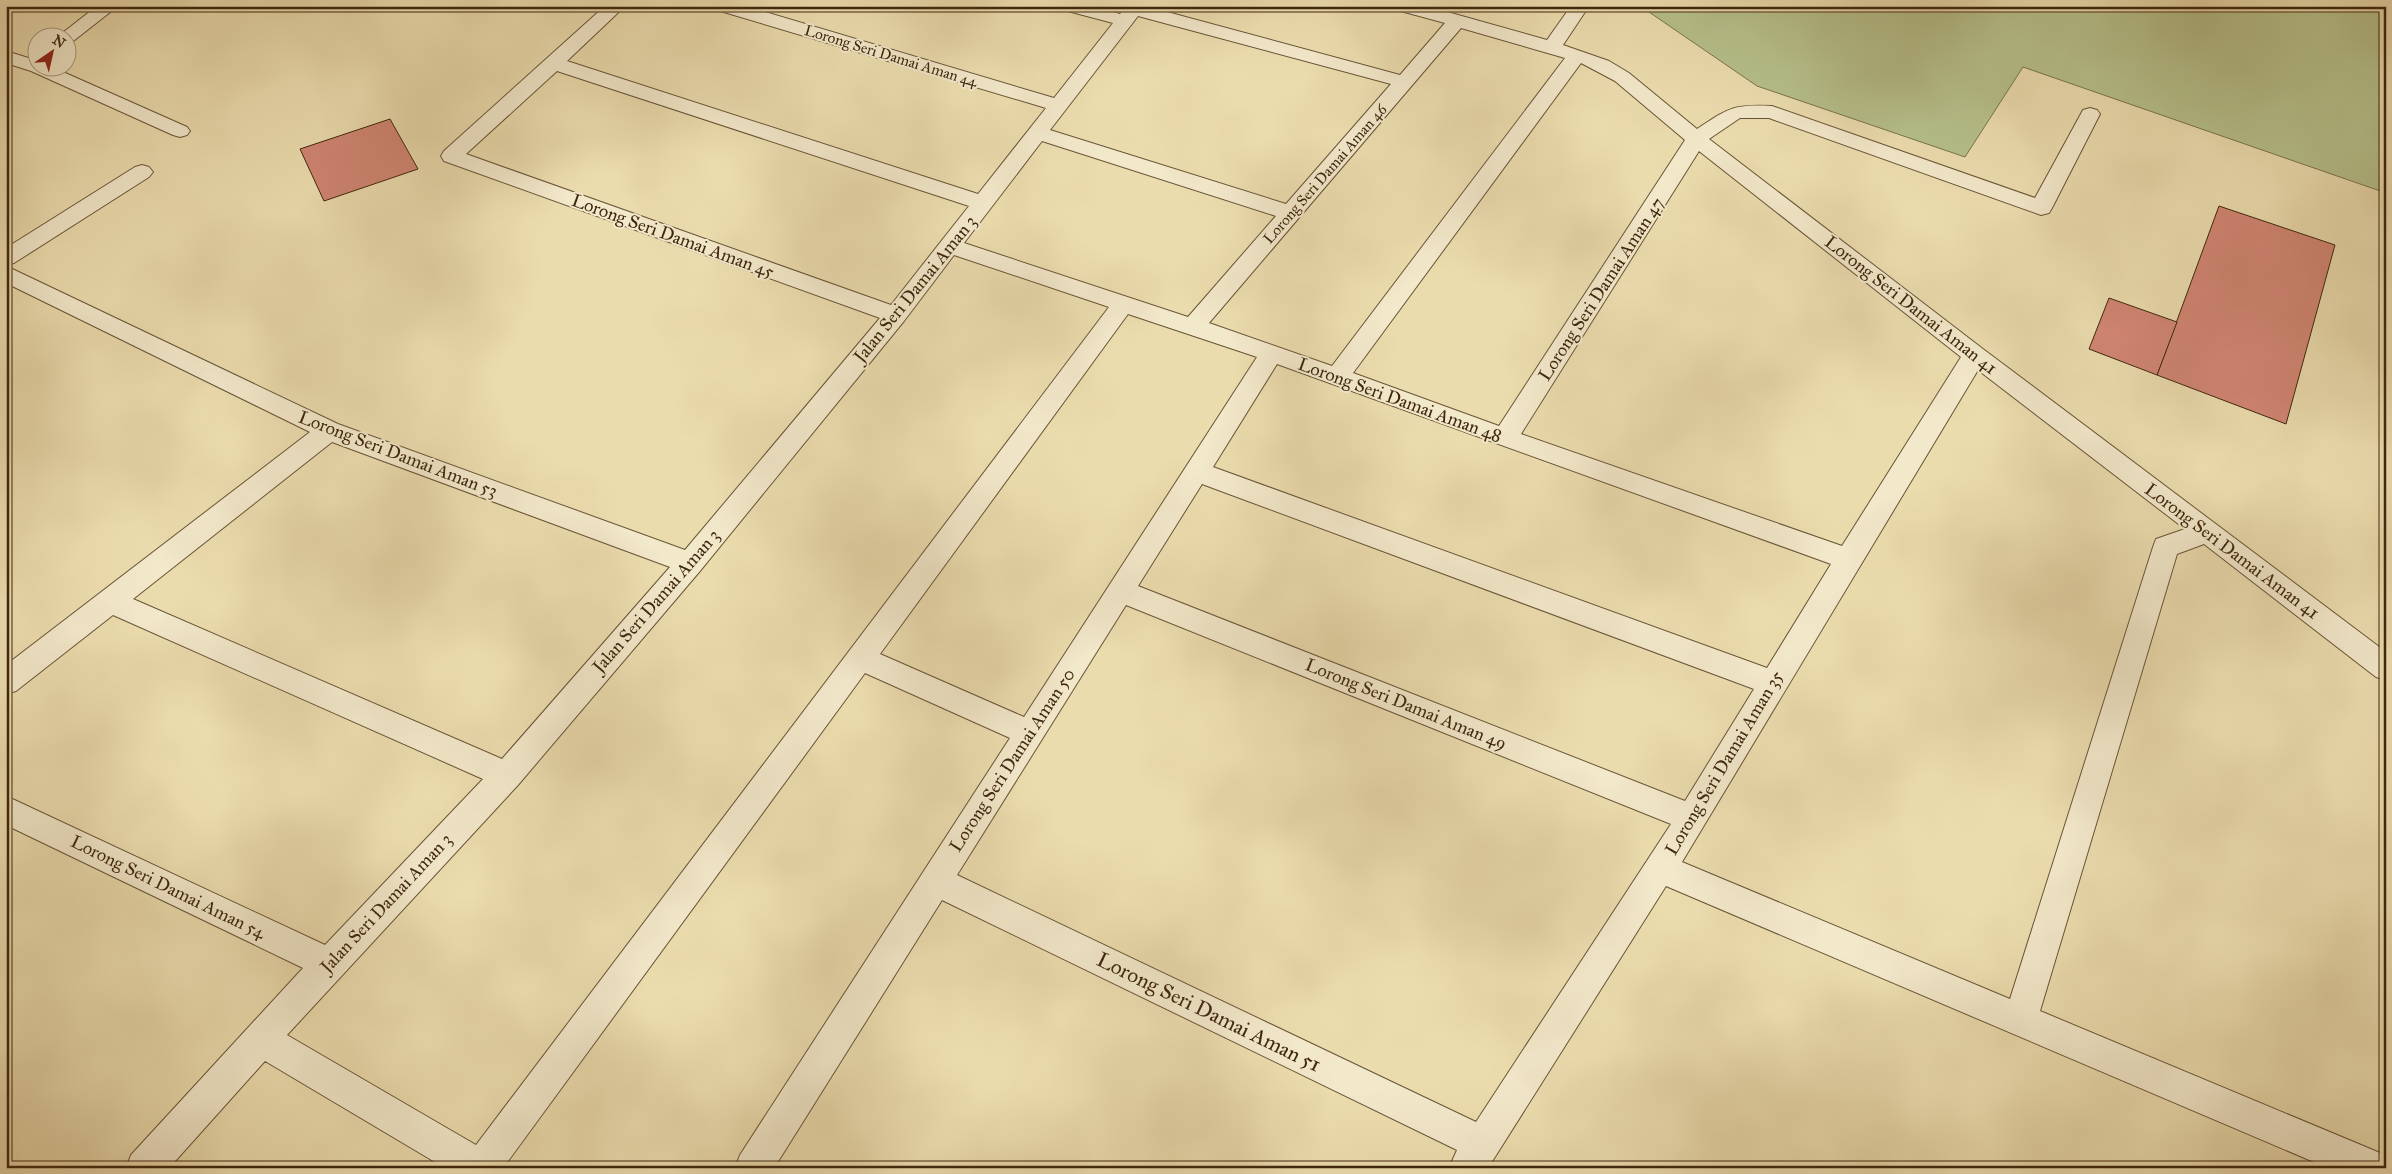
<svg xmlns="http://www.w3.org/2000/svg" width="2392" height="1174" font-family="'IM FELL Great Primer',serif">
<rect width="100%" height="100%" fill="#ebdcae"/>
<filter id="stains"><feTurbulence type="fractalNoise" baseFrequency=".004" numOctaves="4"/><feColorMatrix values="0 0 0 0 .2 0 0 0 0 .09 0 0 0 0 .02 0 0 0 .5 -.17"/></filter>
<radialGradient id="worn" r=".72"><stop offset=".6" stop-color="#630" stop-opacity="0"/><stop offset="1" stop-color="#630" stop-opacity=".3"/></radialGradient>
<path fill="#b6c08b" stroke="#7a744c" d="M1653,6H2386V193L2023,67L1965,157L1757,86L1649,12Z"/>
<g fill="#d18674" stroke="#3e270e">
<path d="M390,119L418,169L324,201L300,149Z"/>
<path d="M2219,206L2335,245L2286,424L2157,375Z"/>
<path d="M2109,298L2177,322L2157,375L2089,349Z"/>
</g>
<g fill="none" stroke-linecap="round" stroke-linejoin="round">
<g stroke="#695436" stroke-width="2">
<g id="minor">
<path d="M97,6H118L72,42L68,43V38H56Z"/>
<path d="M605,6H625L567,61L978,194L1046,108L717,10L715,6H745L1054,98L1113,23L1064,10L1062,6H1093L1120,14L1126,6H1145L1400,75L1445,23L1397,10L1395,6H1426L1547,40L1571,6H1589L1563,45L1609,61L1629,73L1697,129C1729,108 1733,104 1772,106L2035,198L2083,110L2090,108L2097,110L2100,114L2052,208L2049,213L2041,215L1769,118H1740L1709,139L1983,349L2386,652V680L2376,677L2204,544L2177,554L2040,1011L2385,1155L2386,1168H2328L1666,886L1488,1168H1449L1457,1150L942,900L774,1168H735L740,1155L1010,738L865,673L503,1168H445L265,1061L169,1168H126L131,1155L303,968L6,825V796L325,945L483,779L113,615L16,691L6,694V665L310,432L6,283V266L338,424L685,550L880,318L444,161L441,156L444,151ZM1138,16L1391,84L1286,204L1050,130ZM1461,28L1565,58L1332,366L1209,323ZM1581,63L1615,81L1685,140L1499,426L1353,373ZM557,71L969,206L891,305L466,154ZM1042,141L1276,216L1188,317L964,243ZM1699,151L1961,357L1842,546L1521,434ZM954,255L1109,307L476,1145L287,1035L518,785L700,571L904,321ZM1128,314L1257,357L1024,717L880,654ZM1277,364L1831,564L1767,668L1213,467ZM1978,370L2185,529L2156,539L2153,547L2010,999L1682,862ZM332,442L670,567L502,759L133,599ZM1202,484L1754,689L1685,801L1138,586ZM1126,605L1671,824L1476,1122L957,875Z"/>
<path d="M6,51L38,61V68H54L187,127L190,131L187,135L180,137L173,135L31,71L6,63Z"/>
<path d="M142,165L149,167L153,172L149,177L14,263L6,265V248L135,167Z"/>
</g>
</g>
<use href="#minor" fill="#f2e8ca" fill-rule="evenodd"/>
</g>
<g text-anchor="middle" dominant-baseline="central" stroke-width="4" stroke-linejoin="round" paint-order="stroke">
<g font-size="15" fill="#3e270e" stroke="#f2e8ca">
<text transform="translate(891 56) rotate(17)">Lorong Seri Damai Aman 44</text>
<text transform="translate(1325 174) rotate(-49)">Lorong Seri Damai Aman 46</text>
</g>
<g font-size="18" fill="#3e270e" stroke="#f2e8ca">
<text transform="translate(673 236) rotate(20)">Lorong Seri Damai Aman 45</text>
<text transform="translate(915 289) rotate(-51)">Jalan Seri Damai Aman 3</text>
<text transform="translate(1601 289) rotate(-57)">Lorong Seri Damai Aman 47</text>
<text transform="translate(1911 305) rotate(38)">Lorong Seri Damai Aman 41</text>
<text transform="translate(1400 400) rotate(20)">Lorong Seri Damai Aman 48</text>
<text transform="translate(398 454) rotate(21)">Lorong Seri Damai Aman 53</text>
<text transform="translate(2232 551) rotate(37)">Lorong Seri Damai Aman 41</text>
<text transform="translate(656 601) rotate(-49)">Jalan Seri Damai Aman 3</text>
<text transform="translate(1406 704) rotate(22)">Lorong Seri Damai Aman 49</text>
<text transform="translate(1012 760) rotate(-57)">Lorong Seri Damai Aman 50</text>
<text transform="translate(1724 763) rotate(-59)">Lorong Seri Damai Aman 35</text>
<text transform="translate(168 887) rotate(26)">Lorong Seri Damai Aman 54</text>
<text transform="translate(386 903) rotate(-47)">Jalan Seri Damai Aman 3</text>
</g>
<g font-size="21" fill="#3e270e" stroke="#f2e8ca">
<text transform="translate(1209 1012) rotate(26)">Lorong Seri Damai Aman 51</text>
</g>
</g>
<rect width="2392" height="1174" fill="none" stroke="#ebdcae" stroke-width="25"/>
<rect x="8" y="8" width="2377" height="1159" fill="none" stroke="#3e270e" stroke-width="2.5"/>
<rect x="12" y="12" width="2367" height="1149" fill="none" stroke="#3e270e"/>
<g transform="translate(52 52) rotate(34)"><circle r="24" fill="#f2e8ca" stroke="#aa9b7f"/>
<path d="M0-4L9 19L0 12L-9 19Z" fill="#8f2418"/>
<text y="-8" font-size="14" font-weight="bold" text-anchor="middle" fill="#3e270e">N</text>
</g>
<rect width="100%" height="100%" filter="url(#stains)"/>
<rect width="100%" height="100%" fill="url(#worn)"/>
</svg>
